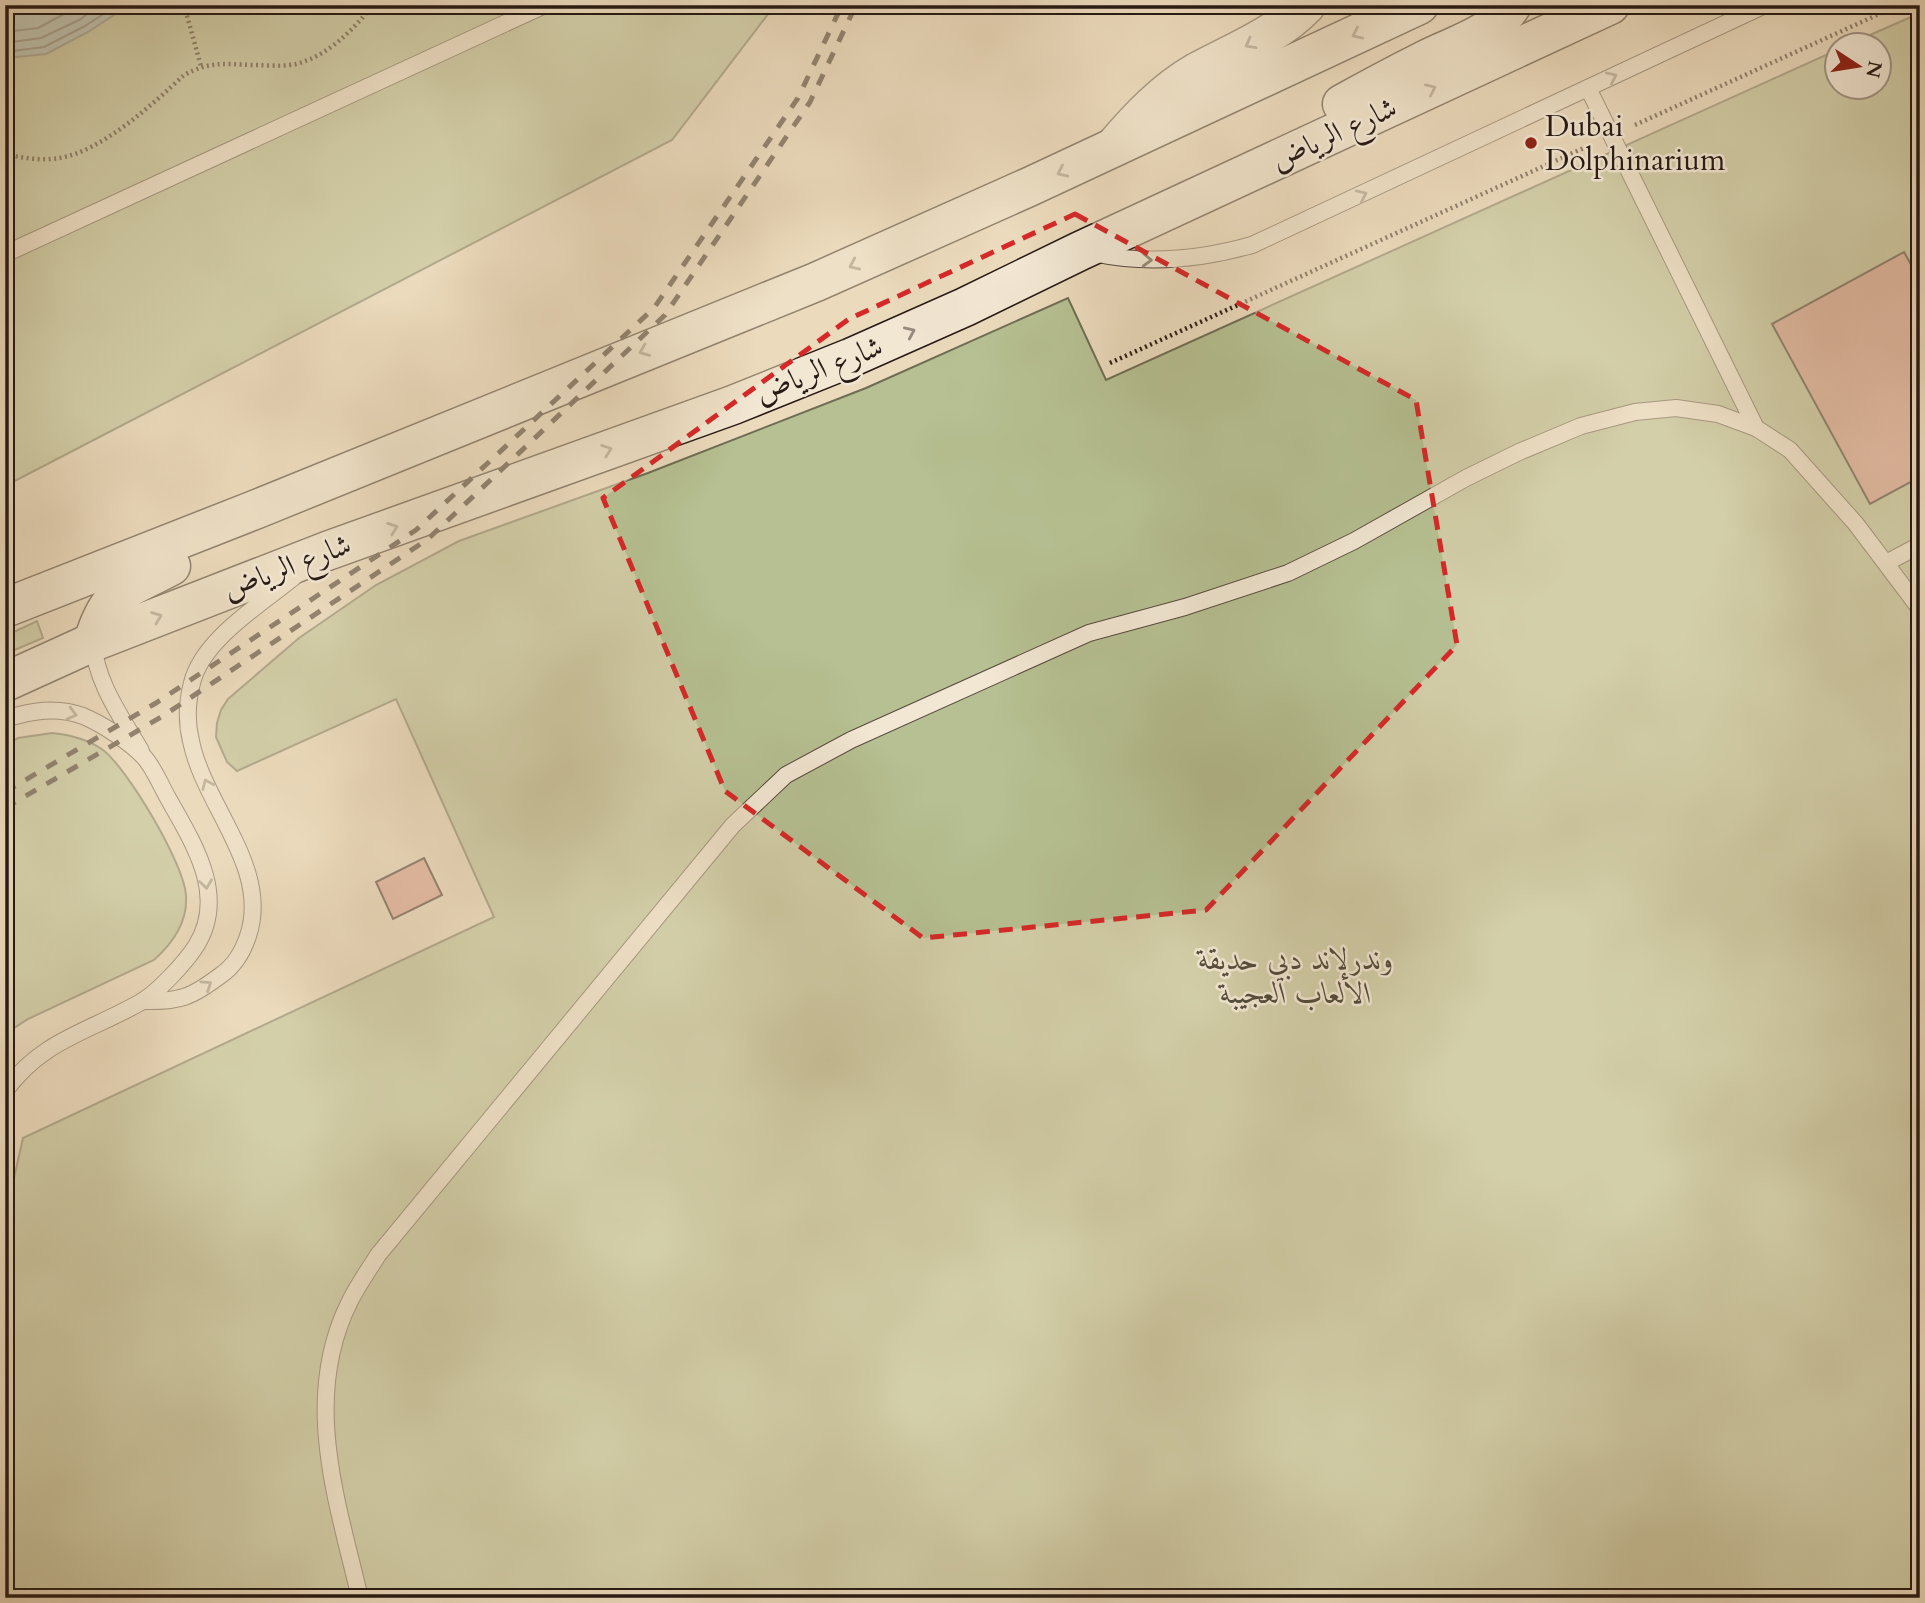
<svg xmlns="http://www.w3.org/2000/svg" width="1925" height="1603" font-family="Cardo,Amiri,serif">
<rect width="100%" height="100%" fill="#ebdabc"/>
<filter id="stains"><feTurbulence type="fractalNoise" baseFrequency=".00286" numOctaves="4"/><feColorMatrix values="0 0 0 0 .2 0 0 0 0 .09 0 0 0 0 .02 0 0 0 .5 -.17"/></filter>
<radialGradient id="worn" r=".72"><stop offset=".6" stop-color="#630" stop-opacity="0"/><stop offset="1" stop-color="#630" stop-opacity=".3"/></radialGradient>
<g fill="#b6c092" stroke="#6e6d54" stroke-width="2">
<path d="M5,5H775L672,140L5,486Z"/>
<path d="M1920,13V1598H5V1218L23,1138L494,917L396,699L237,771L227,762L216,737L217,723L221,710L228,699L299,638L376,585L459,541L648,473L866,388L1068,298L1106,380L1837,50L1838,88H1880V46L1847,45Z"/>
<path d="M37,621L43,638L5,654V636Z"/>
<path d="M52,733C71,735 88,739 103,750C128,769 184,864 186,895C188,921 173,943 154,960L28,1019L5,1034V745L18,738Z"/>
</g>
<path fill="#99b9b7" stroke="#6b7976" stroke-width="2" d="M5,5H110L117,13L88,32L46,54L7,58Z"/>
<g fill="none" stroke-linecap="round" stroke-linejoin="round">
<g stroke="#606a66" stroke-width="2">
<path d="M5,32L38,28L81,5"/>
<path d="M5,43L41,38L81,19L97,5"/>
<path d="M5,52L44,47L85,26L105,13V5"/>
</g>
</g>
<g fill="#d99887" stroke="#271a15" stroke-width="2">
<path d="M1904,252L1920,281V477L1870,504L1772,324Z"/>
<path d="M424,858L442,895L393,919L376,882Z"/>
</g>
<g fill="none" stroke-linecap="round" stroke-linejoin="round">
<g stroke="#584a3f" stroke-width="18">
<g id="service">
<path d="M1588,88L1756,428"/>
<path d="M1093,253C1147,265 1199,260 1252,245L1765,5"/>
<path d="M5,254L545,5"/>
<path d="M1886,563L1920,545"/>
<path d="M93,642C96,683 121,716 141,751"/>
<path d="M5,719C31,711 56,706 83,716C102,724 130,742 144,757C154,768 161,786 168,798C193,843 228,895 196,946C185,963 158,992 141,1002C89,1032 43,1039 5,1091"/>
<path d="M143,1001C180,1002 192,997 221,975C234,966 243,951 248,936C271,868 204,806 191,741C186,721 187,702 192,683C202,640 261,604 294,577"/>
<path d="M360,1598C337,1500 301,1398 350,1301C358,1285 368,1271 378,1255L733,825L786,775L851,740L1089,633L1185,607L1288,573L1354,541L1466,478L1519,452L1581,426L1635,412L1676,408L1718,414L1756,428L1790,450L1856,524L1920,609"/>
</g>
</g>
<g stroke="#584a3f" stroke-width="41">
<path id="tertiary" d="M1114,147C1138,119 1164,91 1197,72C1234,52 1276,36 1306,5"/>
</g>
<g stroke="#271a15" stroke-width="41">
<g id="secondary">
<path d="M1342,104C1369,89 1397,74 1425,60C1456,44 1492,36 1512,5"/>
<path d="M5,608L257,509L816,282L1029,187L1419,5"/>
<path d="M93,642C109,588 127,590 171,566"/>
<path d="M5,682L93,642L327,551L733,405L850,358L965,307L1080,251L1610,5"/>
</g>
</g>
<g stroke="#271a15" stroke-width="4.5" stroke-dasharray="2 3.5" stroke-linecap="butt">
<path d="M184,5L201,66"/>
<path d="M1635,125L1899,5"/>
<path d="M5,154C22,158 42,161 59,158C101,152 153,104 184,75C210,61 224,64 252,65C266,65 282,67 296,64C328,56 353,30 373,5"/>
<path d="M1110,363L1586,147"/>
</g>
<use href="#service" stroke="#f2e7d3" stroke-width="16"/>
<use href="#tertiary" stroke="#f2e7d3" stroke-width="38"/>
<use href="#secondary" stroke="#f2e7d3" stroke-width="38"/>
<g stroke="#271a15" stroke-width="5" stroke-dasharray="12 12" stroke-linecap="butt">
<path d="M5,792L156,703L416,530L654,308L798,98L842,5"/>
<path d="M5,808L163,716L428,539L665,315L810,102L856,5"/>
</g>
</g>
<defs><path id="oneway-chevron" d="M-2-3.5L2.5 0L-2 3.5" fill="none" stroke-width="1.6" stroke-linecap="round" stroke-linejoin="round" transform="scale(1.75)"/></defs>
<g stroke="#978b7e">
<use href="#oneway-chevron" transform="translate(1357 34) rotate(155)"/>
<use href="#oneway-chevron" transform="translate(1250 44) rotate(151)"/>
<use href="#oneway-chevron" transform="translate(1612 77) rotate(-25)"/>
<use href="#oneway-chevron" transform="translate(1431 89) rotate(-25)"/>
<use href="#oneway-chevron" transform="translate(1062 172) rotate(155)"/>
<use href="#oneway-chevron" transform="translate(1362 195) rotate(-25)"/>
<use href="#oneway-chevron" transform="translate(1147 260) rotate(2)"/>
<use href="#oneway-chevron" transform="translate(854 265) rotate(156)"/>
<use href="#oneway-chevron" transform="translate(910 332) rotate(-24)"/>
<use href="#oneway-chevron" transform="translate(644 351) rotate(158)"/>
<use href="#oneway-chevron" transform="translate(607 450) rotate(-20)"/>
<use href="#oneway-chevron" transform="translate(393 528) rotate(-20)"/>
<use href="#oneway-chevron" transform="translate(157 617) rotate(-21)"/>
<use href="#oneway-chevron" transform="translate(72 714) rotate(14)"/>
<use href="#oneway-chevron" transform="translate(207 784) rotate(-114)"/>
<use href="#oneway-chevron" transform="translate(206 884) rotate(82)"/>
<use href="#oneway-chevron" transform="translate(207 985) rotate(-34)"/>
</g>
<path d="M0 0H1925V1603H0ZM1075,214L1416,400L1457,645L1206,910L923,938L725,791L603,498L849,319Z" fill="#ebdabc" fill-opacity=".55" fill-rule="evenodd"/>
<path fill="none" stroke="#d62828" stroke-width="5" stroke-dasharray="14 9" stroke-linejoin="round" d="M1075,214L1416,400L1457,645L1206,910L923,938L725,791L603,498L849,319Z"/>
<circle fill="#8f2418" stroke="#f2e7d3" stroke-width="2.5" cx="1531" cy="143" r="7"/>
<g text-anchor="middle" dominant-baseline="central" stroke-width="5" stroke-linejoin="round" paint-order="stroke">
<g font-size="30" fill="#271a15" stroke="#f2e7d3" text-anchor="start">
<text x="1545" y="126">Dubai<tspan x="1545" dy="34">Dolphinarium</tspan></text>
</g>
<g font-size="30" fill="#271a15" stroke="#f2e7d3">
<text transform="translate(1334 134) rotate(-25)">شارع الرياض</text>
<text transform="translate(819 370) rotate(-22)">شارع الرياض</text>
<text transform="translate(287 567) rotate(-21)">شارع الرياض</text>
</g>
<g font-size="30" font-style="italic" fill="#524c3a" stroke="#f2e7d3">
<text x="1296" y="959">وندرلاند دبي حديقة<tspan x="1296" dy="34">الألعاب العجيبة</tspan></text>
</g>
</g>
<rect width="1925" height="1603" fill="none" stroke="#ebdabc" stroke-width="28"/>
<rect x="7" y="7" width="1911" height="1589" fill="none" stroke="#271a15" stroke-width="3.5"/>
<rect x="14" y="14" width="1897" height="1575" fill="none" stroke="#271a15" stroke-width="2"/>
<g transform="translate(1858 66) rotate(102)"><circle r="33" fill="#f2e7d3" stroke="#a19587" stroke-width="2"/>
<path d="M0-5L12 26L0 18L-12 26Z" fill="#8f2418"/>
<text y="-10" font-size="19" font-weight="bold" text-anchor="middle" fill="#271a15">N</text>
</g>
<rect width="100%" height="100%" filter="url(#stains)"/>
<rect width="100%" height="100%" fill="url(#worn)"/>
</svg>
